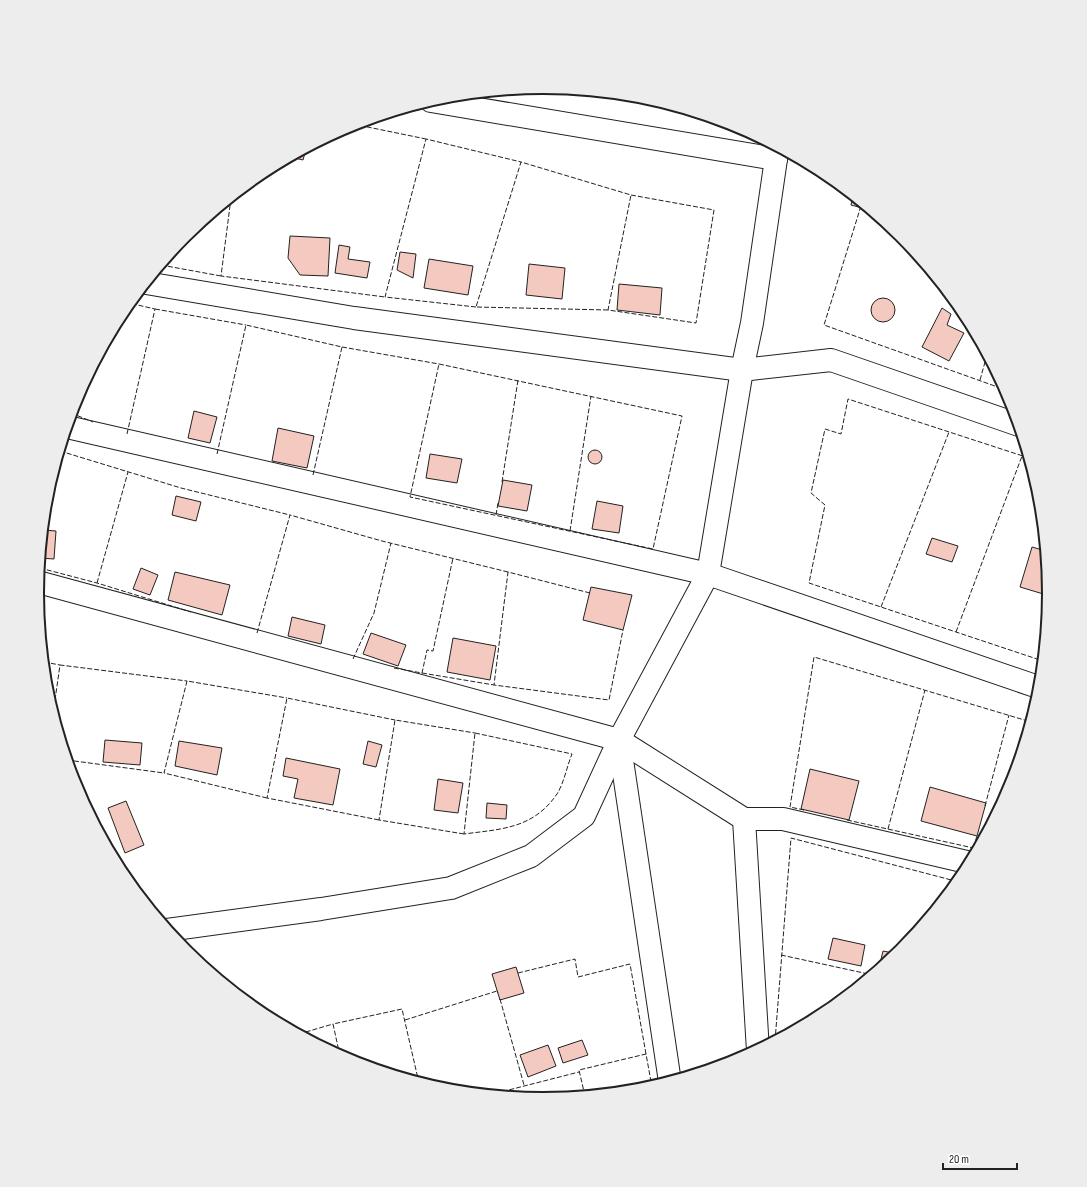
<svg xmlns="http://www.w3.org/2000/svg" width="1087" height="1187" font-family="'Sofia Sans Condensed',sans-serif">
<rect width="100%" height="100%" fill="#fff"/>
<g fill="#f3c9c0" stroke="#222">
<path d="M306,149L303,160L291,157Z"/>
<path d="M853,195L870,210L851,205Z"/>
<path d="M290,236L330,238L328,276L300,275L288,258Z"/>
<path d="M339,245L350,247L348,259L370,262L367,278L335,273Z"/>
<path d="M176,247V254L171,253Z"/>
<path d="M400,252L416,254L413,278L397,270Z"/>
<path d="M429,259L473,266L468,295L424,288Z"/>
<path d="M529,264L565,268L562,299L526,295Z"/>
<path d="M619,284L662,288L660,315L617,310Z"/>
<circle cx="883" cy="310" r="12"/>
<path d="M942,308L951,314L947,325L964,333L949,361L922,347Z"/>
<path d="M194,411L217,417L210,443L188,438Z"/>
<path d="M278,428L314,436L307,468L272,461Z"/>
<circle cx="595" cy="457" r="7"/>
<path d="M430,454L462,459L457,483L426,478Z"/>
<path d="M503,480L532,485L527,511L498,506Z"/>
<path d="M176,496L201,502L196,521L172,515Z"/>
<path d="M597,501L623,506L619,533L592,529Z"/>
<path d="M43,530L56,531L54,559L40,558Z"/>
<path d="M932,538L958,546L952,562L926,554Z"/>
<path d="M1032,547L1046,551L1050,596L1020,587Z"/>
<path d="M141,568L158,575L150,595L133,589Z"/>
<path d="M175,572L230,585L222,615L168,600Z"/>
<path d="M591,587L632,595L623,630L583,620Z"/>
<path d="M292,617L325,625L321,644L288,636Z"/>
<path d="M371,633L406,645L398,666L363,654Z"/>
<path d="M453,638L496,646L490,680L447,672Z"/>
<path d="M105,740L142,743L140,765L103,762Z"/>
<path d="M179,741L222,748L217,775L175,766Z"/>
<path d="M368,741L382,745L376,767L363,764Z"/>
<path d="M286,758L340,769L333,805L294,798L298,779L283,776Z"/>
<path d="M810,769L859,781L849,820L801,809Z"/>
<path d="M438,779L463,783L458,813L434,810Z"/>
<path d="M930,787L986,803L977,836L921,821Z"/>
<path d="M126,801L144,845L125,853L108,808Z"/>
<path d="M487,803L507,805L506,819L486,818Z"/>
<path d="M833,938L865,945L861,966L828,959Z"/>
<path d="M883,951L898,954L882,968H879Z"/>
<path d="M516,967L524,993L500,1000L492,974Z"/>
<path d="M582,1040L588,1055L563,1063L558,1048Z"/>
<path d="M548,1045L556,1066L528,1077L520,1055Z"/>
</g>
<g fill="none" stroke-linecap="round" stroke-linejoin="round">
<g stroke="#222" stroke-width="24">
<g id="minor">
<path d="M431,101L776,159"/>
<path d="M146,283L354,318L742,370L831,360L1019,425"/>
<path d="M67,427L708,574L1041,688"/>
<path d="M38,582L619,740L744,819H783L971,863"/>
<path d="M619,740L670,1082"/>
<path d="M744,819L758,1051"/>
</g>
</g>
<g stroke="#222" stroke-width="24">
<path id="tertiary" d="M167,930L321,909L451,888L531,856L584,816L619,740L708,574L742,370L752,323L776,159V146"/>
</g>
<use href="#minor" stroke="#fff" stroke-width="22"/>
<use href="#tertiary" stroke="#fff" stroke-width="22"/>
<g stroke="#222" stroke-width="1" stroke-dasharray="5 2" stroke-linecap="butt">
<path d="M353,124L426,139"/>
<path d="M631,195L714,210L696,323L608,310Z"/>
<path d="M231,198L221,276L385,297"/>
<path d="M861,206L824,325L1006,390"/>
<path d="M161,265L221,276"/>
<path d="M476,307L385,297L426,139L521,162"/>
<path d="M155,309L246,325"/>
<path d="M608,310L476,307L521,162L631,195"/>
<path d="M342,347L439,364"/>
<path d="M439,364L682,416L653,549L410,497Z"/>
<path d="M980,380L987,355"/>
<path d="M71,413L93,422"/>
<path d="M127,434L155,309L129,303"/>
<path d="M60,451L181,488L290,515"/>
<path d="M217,454L246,325L342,347L313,475"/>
<path d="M1029,458L848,399L841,434L825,429L811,493L825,505L809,583L1043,661"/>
<path d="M502,482L518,380"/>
<path d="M496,515L498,503"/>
<path d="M570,531L591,396"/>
<path d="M40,568L97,583L191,612"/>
<path d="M97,583L128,472"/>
<path d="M590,593L508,572L494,685L609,700L623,630"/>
<path d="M881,607L949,432"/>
<path d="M956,632L1022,456"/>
<path d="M257,633L290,515L382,541L508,572"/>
<path d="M353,659L374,613L391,543"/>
<path d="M1041,660L1045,645"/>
<path d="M44,662L60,665"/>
<path d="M394,668L422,673L427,650L433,651L453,558"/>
<path d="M422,673L494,685"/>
<path d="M53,714L60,665L187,681"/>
<path d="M475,733L572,754C567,766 564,783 557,794C533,829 501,829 464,834Z"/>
<path d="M67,760L164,773"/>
<path d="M267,798L164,773L187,681L287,698"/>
<path d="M985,806L1009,715"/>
<path d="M804,810L790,807L814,657L1031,722"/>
<path d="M379,820L267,798L287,698L395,720"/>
<path d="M847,820L978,849"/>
<path d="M888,829L925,690"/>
<path d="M464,834L379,820L395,720L475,733"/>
<path d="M974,848L977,835"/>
<path d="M781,955L873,975"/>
<path d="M518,973L575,959L578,977L630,964L646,1054"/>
<path d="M500,999L524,1085"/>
<path d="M405,1020L497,991L498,993"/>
<path d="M299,1034L333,1024"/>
<path d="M775,1041L791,838L959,882"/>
<path d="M340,1056L333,1024L402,1009L419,1083"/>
<path d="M489,1095L579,1072"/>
<path d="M585,1096L579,1070L646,1054L652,1087"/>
</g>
</g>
<path d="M0 0H1087V1187H0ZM44 593a499 499 0 1 1 998 0a499 499 0 1 1-998 0Z" fill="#ededed" fill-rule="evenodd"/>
<path fill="none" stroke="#222" stroke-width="2" d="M44 593a499 499 0 1 1 998 0a499 499 0 1 1-998 0Z"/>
<path d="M943 1163v6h74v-6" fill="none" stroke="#222222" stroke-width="2"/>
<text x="949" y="1163" font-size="12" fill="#222222" stroke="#ffffff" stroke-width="3" paint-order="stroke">20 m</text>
</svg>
